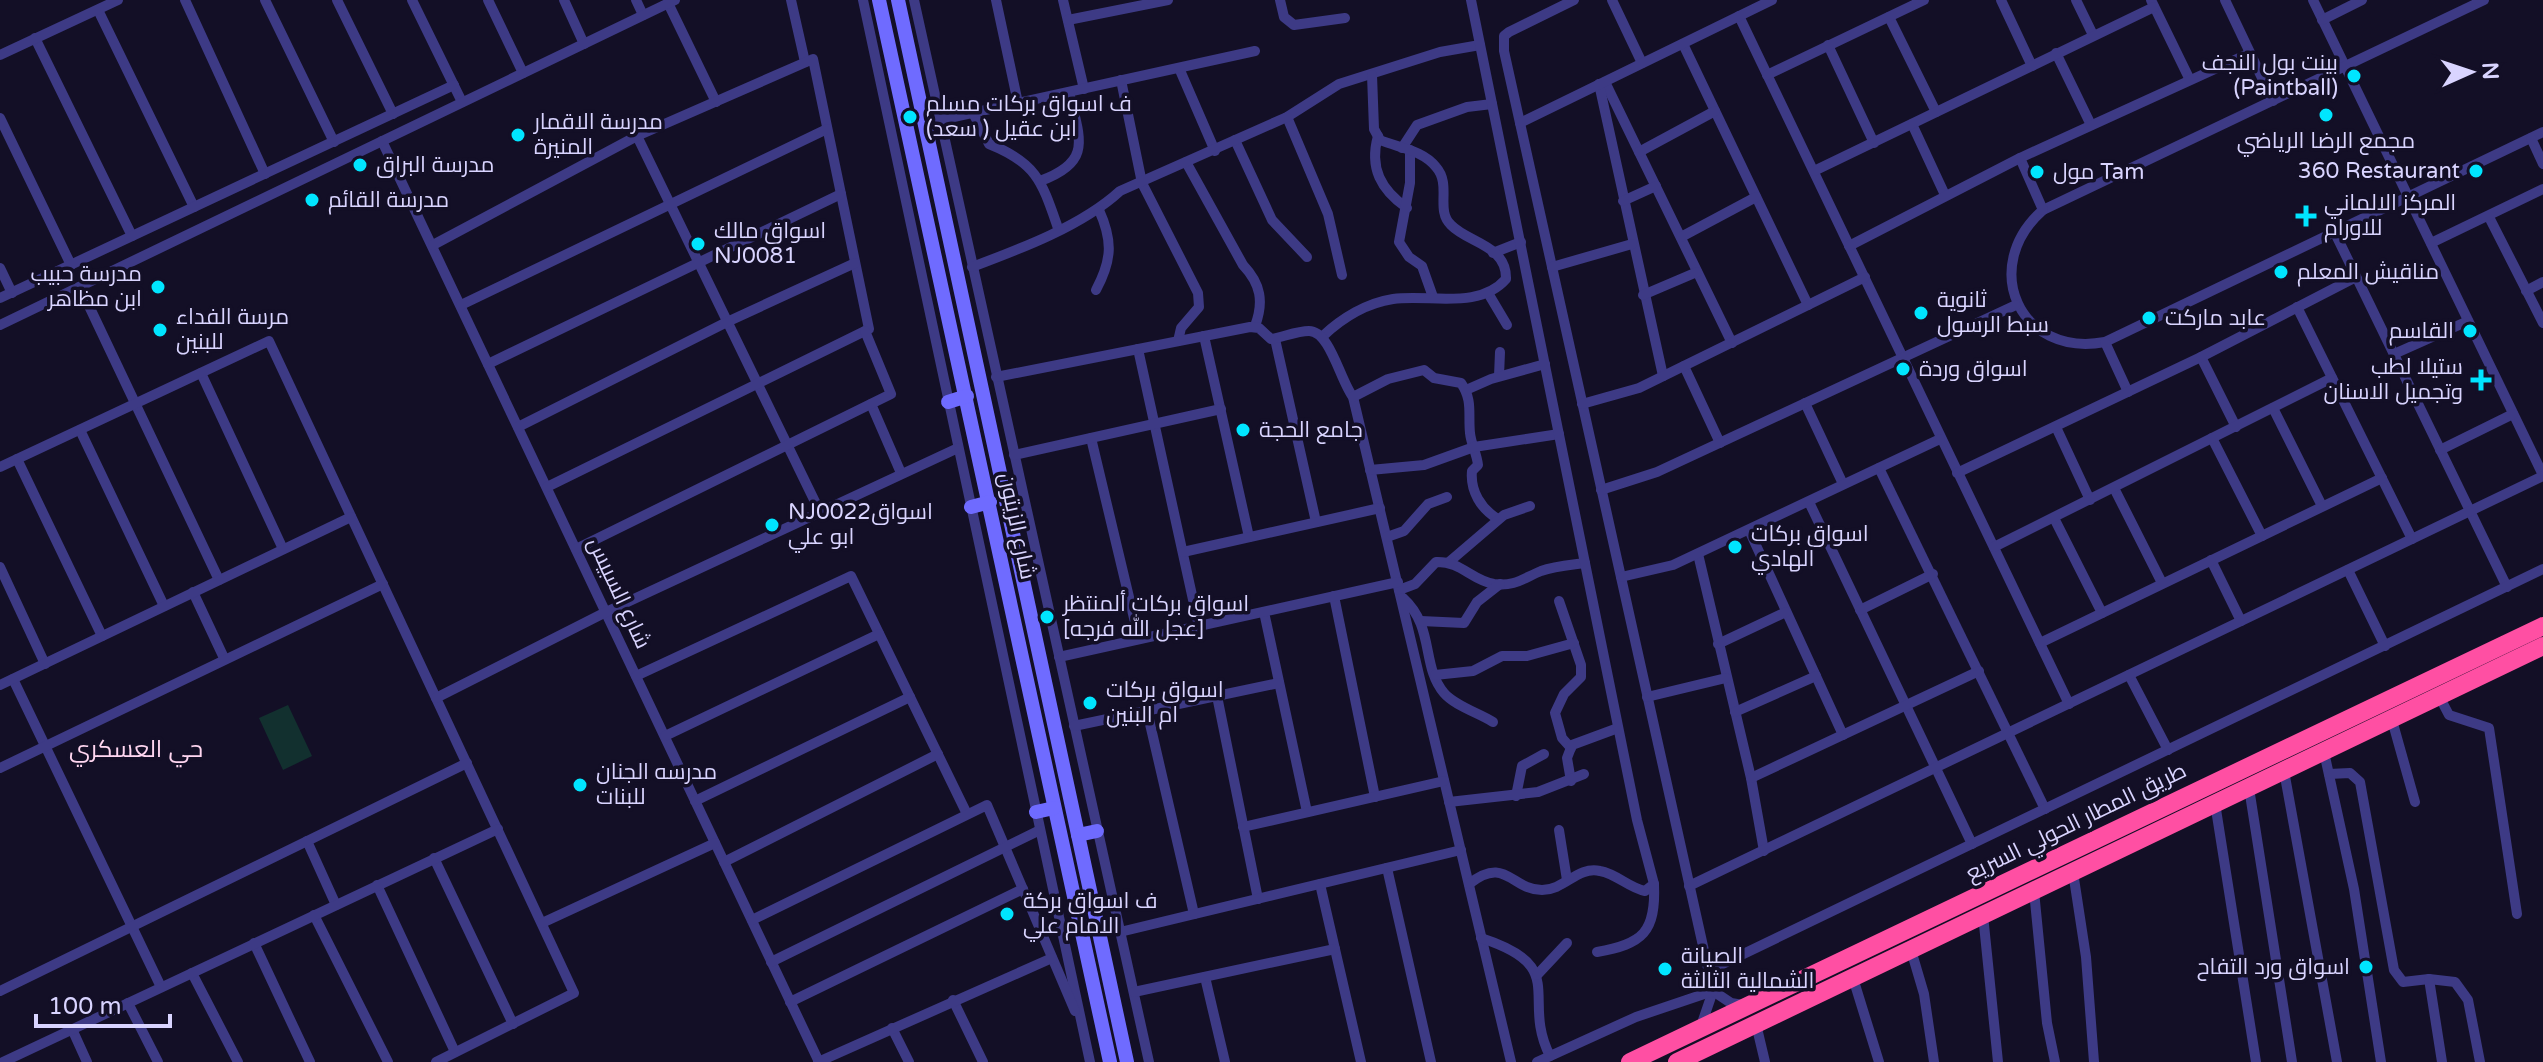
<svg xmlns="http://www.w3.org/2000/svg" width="2543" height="1062" font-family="'Varela Round',Cairo,sans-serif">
<rect width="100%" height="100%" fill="#130f26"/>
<path fill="#12302f" d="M288,705L312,756L283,770L259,718Z"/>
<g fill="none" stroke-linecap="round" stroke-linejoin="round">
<g stroke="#3d3a85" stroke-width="10">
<path d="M185,0L265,174"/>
<path d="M265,0L334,142"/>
<path d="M337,0L393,114"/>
<path d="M412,0L462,102"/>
<path d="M488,0L523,73"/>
<path d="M564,0L584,44"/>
<path d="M636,0L643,15"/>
<path d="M791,0L805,62"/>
<path d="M863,0L1090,1062"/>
<path d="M914,0L1149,1062"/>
<path d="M996,0L1018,103"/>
<path d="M1063,0L1084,89"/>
<path d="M1280,0L1284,17L1294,25L1345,18"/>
<path d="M1574,0L1509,32L1504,36V51L1713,991L1701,1026"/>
<path d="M1612,0L1642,63"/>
<path d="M2001,0L2032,66"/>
<path d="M2076,0L2093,35"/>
<path d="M2151,0L2189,78"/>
<path d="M2225,0L2273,101"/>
<path d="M2313,0L2543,475"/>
<path d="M2484,0L2043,210C1979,266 2019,358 2105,342L2543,132"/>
<path d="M668,3L716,102"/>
<path d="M98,10L194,207"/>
<path d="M1739,16L2069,704"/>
<path d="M1889,17L1936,112"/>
<path d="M1068,20L1168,0"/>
<path d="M2322,20L2362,0"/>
<path d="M35,38L132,236"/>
<path d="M1683,44L1808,305"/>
<path d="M1828,45L1874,143"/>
<path d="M2056,53L2091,125"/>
<path d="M0,55L118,0"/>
<path d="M1179,68L1215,151"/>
<path d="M1767,75L1924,0"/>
<path d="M1121,80L1142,183L1198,293L1199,307L1181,328L1178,341"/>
<path d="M1605,82L1732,343"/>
<path d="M1599,84L1663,376"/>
<path d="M973,113L989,144C1037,163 1042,182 1058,228"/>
<path d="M1287,117L1328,214L1342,275"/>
<path d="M0,118L71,265"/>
<path d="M940,120L1255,51"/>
<path d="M1520,123L1772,0"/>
<path d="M1912,124L1945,195"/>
<path d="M637,136L819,510"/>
<path d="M1378,136C1369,168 1381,190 1407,208"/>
<path d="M2531,138L2543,164"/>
<path d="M1235,140L1272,220L1307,257"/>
<path d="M382,141L819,1062"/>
<path d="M1402,148L1417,125L1467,107L1492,104"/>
<path d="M1410,150V183L1399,242L1409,257L1422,266L1433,297"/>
<path d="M1639,152L1715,111"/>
<path d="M2020,158L2043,210"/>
<path d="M1186,162L1243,265C1261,284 1264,302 1255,326"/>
<path d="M1814,171L2154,7"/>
<path d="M1040,181C1093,162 1080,139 1069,92"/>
<path d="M1623,201L1656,186"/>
<path d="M2489,217L2543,323"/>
<path d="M2335,233L2507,587"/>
<path d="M1681,237L1756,197"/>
<path d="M2431,243L2543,189"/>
<path d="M433,245L637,136L813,59L869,329L547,487"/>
<path d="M1849,246L2020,158L2250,53"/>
<path d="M1493,253L1521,242"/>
<path d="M972,267C1020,249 1082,226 1120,191L1287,117L1339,84L1440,52L1480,45"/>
<path d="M1552,267L1632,244"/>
<path d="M0,268L12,293"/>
<path d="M80,287L219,580"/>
<path d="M1096,290C1112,260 1113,241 1099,210"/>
<path d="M2526,291L2543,282"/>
<path d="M1488,293L1507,325"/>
<path d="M1643,295L1697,272"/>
<path d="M0,298L454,85"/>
<path d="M461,305L827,129"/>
<path d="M2297,307L2412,539"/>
<path d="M0,325L675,0"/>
<path d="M1204,336L1249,537"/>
<path d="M1323,336C1342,318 1367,303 1393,299C1430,294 1479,310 1506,279C1507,245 1468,243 1451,225C1435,210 1452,185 1436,167C1423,150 1399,148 1380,140L1374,129L1372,75"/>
<path d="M1275,339L1316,522"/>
<path d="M2105,342L2128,392"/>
<path d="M1138,349L1199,627"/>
<path d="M2394,354L2468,321"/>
<path d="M2201,357L2236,427"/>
<path d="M488,364L841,194"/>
<path d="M1684,366L1720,443"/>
<path d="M201,373L283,549"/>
<path d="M1499,376L1500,352"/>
<path d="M996,377L1250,327L1259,328L1271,339C1283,337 1297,331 1309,331C1330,331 1340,380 1353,397L1511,1062"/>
<path d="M1466,390L1491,379L1545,364"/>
<path d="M1353,397L1388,379L1424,370L1434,378L1461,383C1473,400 1468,414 1470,433C1471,444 1477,454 1478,465L1472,471C1470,491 1481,509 1498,519"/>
<path d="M1805,403L1843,484"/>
<path d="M871,404L901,473"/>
<path d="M1582,404L1639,388L1865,277"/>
<path d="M2273,408L2322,506"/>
<path d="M518,427L727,322L855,263"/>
<path d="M2056,427L2090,500"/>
<path d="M80,430L164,606"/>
<path d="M1091,438L1139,639"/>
<path d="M2212,438L2262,536"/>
<path d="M2440,450L2513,414"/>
<path d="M1014,455L1221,409"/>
<path d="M17,459L102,636"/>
<path d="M0,467L269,341L574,993L436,1062"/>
<path d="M1879,468L2045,809"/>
<path d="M1370,470L1424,465L1474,447L1559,434"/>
<path d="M1957,473L2201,357L2356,277"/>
<path d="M2114,488L2162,583"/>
<path d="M1601,490L1657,472L2016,305"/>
<path d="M1809,502L1972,844"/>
<path d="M2054,518L2102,613"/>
<path d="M1749,530L1843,735"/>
<path d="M1387,537L1404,531L1428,504L1447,497"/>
<path d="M1994,547L2332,378"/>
<path d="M576,549L891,394L865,331"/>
<path d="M1183,552L1380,508"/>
<path d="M1698,554L1751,778L1764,851"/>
<path d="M2211,560L2241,621"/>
<path d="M1449,562L1504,515L1530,506"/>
<path d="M0,567L45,664"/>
<path d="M2348,570L2385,646"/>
<path d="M1621,577L1673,565L1940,439"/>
<path d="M1399,590L1415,584L1436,562C1461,561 1471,580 1494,584C1514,587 1524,578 1541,571C1555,566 1571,565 1585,563"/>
<path d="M193,592L224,658"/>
<path d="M1334,596L1375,797"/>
<path d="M1403,598C1435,627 1421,666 1444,693C1455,706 1479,713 1493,722"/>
<path d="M1559,601L1581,665V677L1564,694L1555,713L1562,738L1571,748"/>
<path d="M1860,610L1933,574"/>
<path d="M1264,612L1307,812"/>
<path d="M1421,621L1464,623L1477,602L1500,584"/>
<path d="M2040,643L2382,478"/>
<path d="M1718,644L1786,612"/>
<path d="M1059,657L1398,582"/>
<path d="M1435,675L1473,671L1502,656H1527L1574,643"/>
<path d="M2129,675L2168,750"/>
<path d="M636,676L851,576L967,814"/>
<path d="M13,679L161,987"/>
<path d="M0,685L351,517"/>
<path d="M1217,696L1258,899"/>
<path d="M2439,696L2449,715L2489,728L2517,914"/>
<path d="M1647,697L1726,678"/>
<path d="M436,698L606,612L958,448"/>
<path d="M1147,711L1194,914"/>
<path d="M1735,712L1816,676"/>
<path d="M2392,720L2415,802"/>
<path d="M1074,726L1279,683"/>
<path d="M665,736L879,634"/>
<path d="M2324,752L2354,889L2381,1062"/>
<path d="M0,768L383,584"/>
<path d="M2284,771L2337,1062"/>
<path d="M2329,774L2350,773L2360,782L2394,970L2403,982L2429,979L2455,982L2468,1000L2480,1062"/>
<path d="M1751,778L1979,671"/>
<path d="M1571,781L1567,758L1572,745L1618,728"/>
<path d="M2249,788L2292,1062"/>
<path d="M1516,796L1522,766L1544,754"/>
<path d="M695,801L910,697"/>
<path d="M1449,802L1538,792L1584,774"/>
<path d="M2215,803L2256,1062"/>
<path d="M1243,827L1444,781"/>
<path d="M1559,830L1567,880"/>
<path d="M307,841L336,905"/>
<path d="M434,858L513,1024"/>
<path d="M724,862L938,754"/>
<path d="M1387,868L1431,1062"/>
<path d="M2073,872L2086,957L2094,1062"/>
<path d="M1320,884L1361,1062"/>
<path d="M1469,884C1506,855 1511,890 1542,890C1565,890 1577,866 1600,871C1617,874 1629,888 1645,891L1654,884L1637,820L1471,0"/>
<path d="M377,885L455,1052"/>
<path d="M1689,886L2543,476"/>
<path d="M2034,891L2047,1023L2055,1062"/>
<path d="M314,915L388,1062"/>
<path d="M1983,915L1998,1062"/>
<path d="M752,920L987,805L1075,1011"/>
<path d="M542,923L715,843"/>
<path d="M1120,932L1461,850"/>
<path d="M1481,938C1571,967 1520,997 1550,1056"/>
<path d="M254,943L310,1062"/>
<path d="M1911,950L1924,994L1934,1062"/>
<path d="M1597,952C1643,944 1656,932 1654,884"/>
<path d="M771,962L1040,830"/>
<path d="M1708,971L2543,569"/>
<path d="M192,973L238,1062"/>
<path d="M1537,975L1567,943"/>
<path d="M1205,977L1225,1062"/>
<path d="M1853,978L1879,1062"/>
<path d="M2429,979L2442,1062"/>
<path d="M0,991L467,763"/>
<path d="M1713,991L1731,1003L1743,1005"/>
<path d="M1134,992L1335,949"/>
<path d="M953,1000L983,1062"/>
<path d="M790,1002L1023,889"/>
<path d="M128,1003L158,1062"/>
<path d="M1756,1024L1765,1062"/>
<path d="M892,1028L909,1062"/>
<path d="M72,1029L87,1062"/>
<path d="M3,1062L498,829"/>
<path d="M818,1062L1052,958"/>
<path d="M1537,1062L1636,1017L1713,991"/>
</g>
<g stroke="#6f6bff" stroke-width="14">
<path d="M879,0L1110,1062"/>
<path d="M898,0L1127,1062"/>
<path d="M948,402L967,396"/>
<path d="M971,507L990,502"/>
<path d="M1036,812L1054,808"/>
<path d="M1078,835L1097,831"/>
</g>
<g stroke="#ff4fa3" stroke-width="18">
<path d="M1630,1062L2543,626"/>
<path d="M1677,1062L2543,646"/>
</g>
</g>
<g fill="#00e5ff" stroke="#130f26" stroke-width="3">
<circle cx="2354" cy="76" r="8"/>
<circle cx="2326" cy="115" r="8"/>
<circle cx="910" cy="117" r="8"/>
<circle cx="518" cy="135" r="8"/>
<circle cx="360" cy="165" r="8"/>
<circle cx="2476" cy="171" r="8"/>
<circle cx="2037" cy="172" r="8"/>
<circle cx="312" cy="200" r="8"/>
<path d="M2302 204h8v8h8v8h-8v8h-8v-8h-8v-8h8z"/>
<circle cx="698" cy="244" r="8"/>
<circle cx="2281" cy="272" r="8"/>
<circle cx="158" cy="287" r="8"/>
<circle cx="1921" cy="313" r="8"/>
<circle cx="2149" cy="318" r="8"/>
<circle cx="160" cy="330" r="8"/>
<circle cx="2470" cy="331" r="8"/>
<circle cx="1903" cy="369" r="8"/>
<path d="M2477 368h8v8h8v8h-8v8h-8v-8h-8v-8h8z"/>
<circle cx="1243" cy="430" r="8"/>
<circle cx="772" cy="525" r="8"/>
<circle cx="1735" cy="547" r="8"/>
<circle cx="1047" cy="617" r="8"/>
<circle cx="1090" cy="703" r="8"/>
<circle cx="580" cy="785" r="8"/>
<circle cx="1007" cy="914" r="8"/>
<circle cx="2366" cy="967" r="8"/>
<circle cx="1665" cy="969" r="8"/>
</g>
<g text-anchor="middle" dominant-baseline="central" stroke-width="7" stroke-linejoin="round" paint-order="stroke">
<g font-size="22" fill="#d9d4ff" stroke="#130f26" text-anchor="start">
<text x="2338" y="63" text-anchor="end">بينت بول النجف<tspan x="2338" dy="25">(Paintball)</tspan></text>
<text x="926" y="104">ف اسواق بركات مسلم<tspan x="926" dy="25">ابن عقيل ( سعد)</tspan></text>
<text x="534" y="122">مدرسة الاقمار<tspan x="534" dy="25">المنيرة</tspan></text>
<text x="2326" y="141" text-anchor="middle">مجمع الرضا الرياضي</text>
<text x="376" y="165">مدرسة البراق</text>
<text x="2460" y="171" text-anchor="end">360 Restaurant</text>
<text x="2053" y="172">مول Tam</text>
<text x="328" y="200">مدرسة القائم</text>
<text x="2324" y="203">المركز الالماني<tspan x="2324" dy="25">للاورام</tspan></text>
<text x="714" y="231">اسواق مالك<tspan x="714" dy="25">NJ0081</tspan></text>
<text x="2297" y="272">مناقيش المعلم</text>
<text x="142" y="274" text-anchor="end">مدرسة حبيب<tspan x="142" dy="25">ابن مظاهر</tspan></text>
<text x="1937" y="300">ثانوية<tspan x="1937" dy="25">سبط الرسول</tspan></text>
<text x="176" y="317">مرسة الفداء<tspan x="176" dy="25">للبنين</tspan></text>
<text x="2165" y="318">عابد ماركت</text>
<text x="2454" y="331" text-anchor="end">القاسم</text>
<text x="2463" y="367" text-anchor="end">ستيلا لطب<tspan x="2463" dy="25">وتجميل الاسنان</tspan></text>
<text x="1919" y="369">اسواق وردة</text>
<text x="1259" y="430">جامع الحجة</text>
<text x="788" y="512">NJ0022اسواق<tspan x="788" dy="25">ابو علي</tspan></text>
<text x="1751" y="534">اسواق بركات<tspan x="1751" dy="25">الهادي</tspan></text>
<text x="1063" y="604">اسواق بركات ألمنتظر<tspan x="1063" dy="25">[عجل الله فرجه]</tspan></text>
<text x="1106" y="690">اسواق بركات<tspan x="1106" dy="25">ام البنين</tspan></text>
<text x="596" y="772">مدرسه الجنان<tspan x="596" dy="25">للبنات</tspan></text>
<text x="1023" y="901">ف اسواق بركة<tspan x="1023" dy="25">الامام علي</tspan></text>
<text x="1681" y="956">الصيانة<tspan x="1681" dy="25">الشمالية الثالثة</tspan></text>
<text x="2350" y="967" text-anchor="end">اسواق ورد التفاح</text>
</g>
<g font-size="22" fill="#d9d4ff" stroke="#130f26">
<text transform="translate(1017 526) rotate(78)">شارع الزيتون</text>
<text transform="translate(619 593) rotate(65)">شارع السبيس</text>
<text transform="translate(2076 822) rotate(-26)">طريق المطار الحولي السريع</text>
</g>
<g font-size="24" fill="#ffd6f0" stroke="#130f26">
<text x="136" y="749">حي العسكري</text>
</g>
</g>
<g transform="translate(2471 72) rotate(87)" stroke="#130f26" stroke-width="6" paint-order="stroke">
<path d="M0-6L14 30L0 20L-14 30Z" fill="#d9d4ff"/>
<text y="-12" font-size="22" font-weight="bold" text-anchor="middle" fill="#d9d4ff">N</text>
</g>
<path d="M36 1014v12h134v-12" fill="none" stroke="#d9d4ff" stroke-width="4"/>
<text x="48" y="1014" font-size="24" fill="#d9d4ff" stroke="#130f26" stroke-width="6" paint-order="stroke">100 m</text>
</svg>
